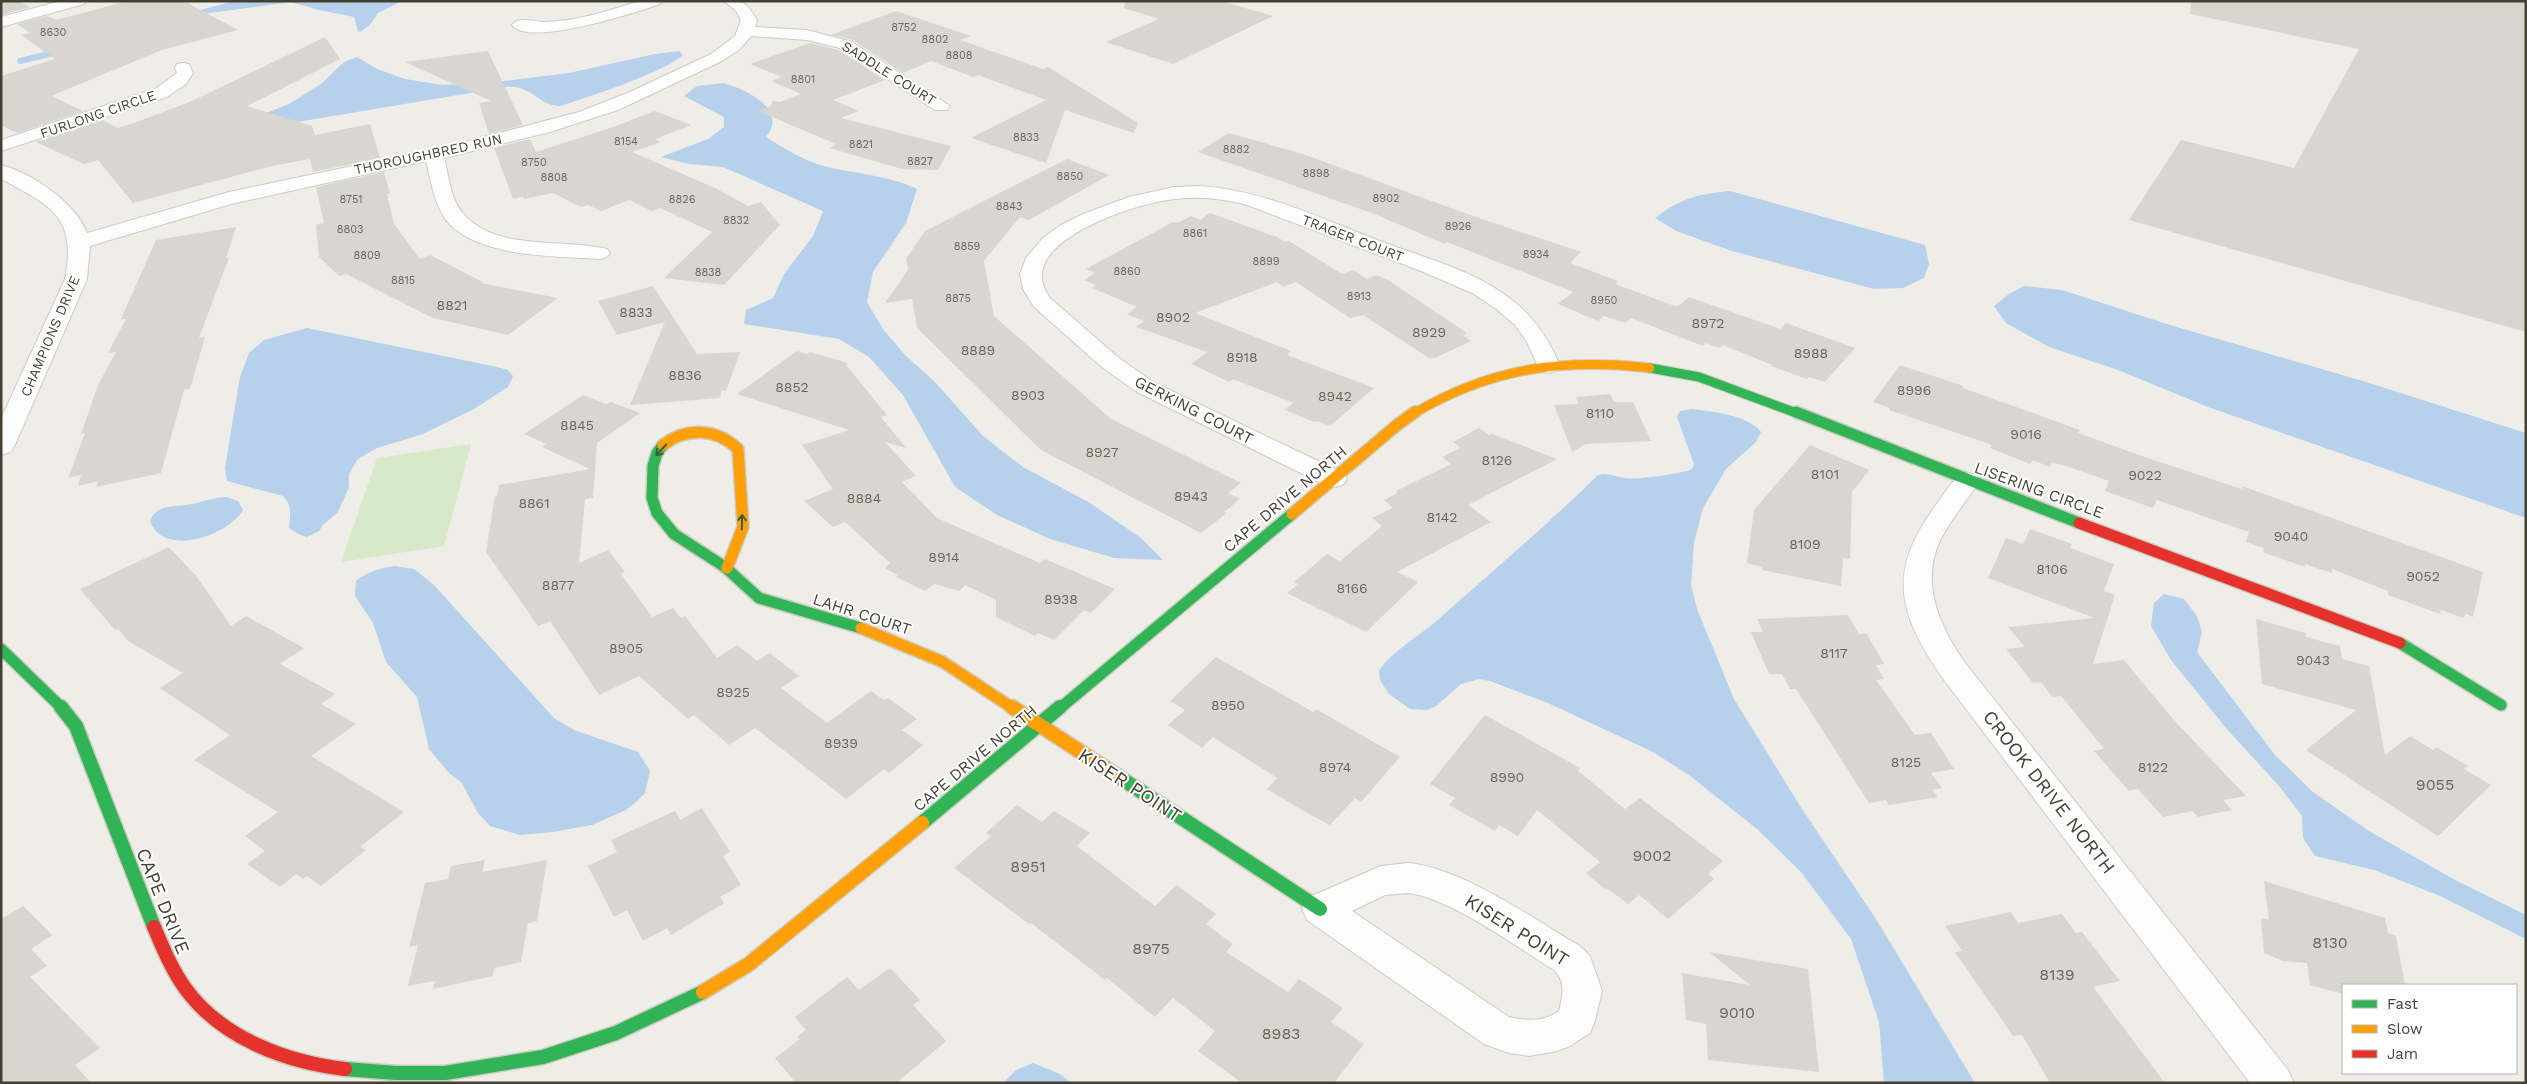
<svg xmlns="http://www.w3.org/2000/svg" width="2527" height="1084" font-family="'Work Sans',sans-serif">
<rect width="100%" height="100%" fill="#eeede8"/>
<path fill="#d7e9c8" d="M471,444L444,546L341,562L377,458Z"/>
<g fill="#b7d1ed">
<path d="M234,1H402L378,13L370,25L360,32L358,31L354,17L319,10L291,2L210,13H200L197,11Z"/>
<path d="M679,51L683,55C665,72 586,98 560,106C537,106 534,85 506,87L202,138L289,104L321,84L344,62L357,57L377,69L405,79L443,85L496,82L569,73L655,54Z"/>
<path d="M724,83C741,88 777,103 772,126C771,130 768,134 766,137C785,149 802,160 824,166C855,174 888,175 917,189L906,223L873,272L867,302L883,329L905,355L935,382L983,436L1023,467L1090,503L1141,538L1163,560L1114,558L1050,539L997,515L955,487L903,395L869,357L839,339L744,324L746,310L773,298L784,274L813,236L823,211L723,167L689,164L661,157L708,139L724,127V117L684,96L697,86Z"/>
<path d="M1730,191L1925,245L1929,264L1924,278L1903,288L1874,289L1732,251L1676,231L1655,218C1681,198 1698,194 1730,191Z"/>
<path d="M2024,286L2062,290L2170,325L2363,381L2526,433V518L2208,407L2118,370L2049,347L2006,323L1994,306L2009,294Z"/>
<path d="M307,328L497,367L508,370L513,376L508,387L474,409L423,434L377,448L358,459L349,474V487L338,512L323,525L319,531L307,537L298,534L289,528C290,514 293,507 283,496L227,481L225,468L240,377L249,353L264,340Z"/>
<path d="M1691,409C1710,411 1749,415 1761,432L1756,442L1726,469L1703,508L1694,543L1691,585L1697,609L1734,699L1802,809L1876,919L1975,1083H1884L1879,1022L1851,939L1801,872L1757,829L1689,775L1653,752L1548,703L1490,681L1479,679L1461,684L1435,707L1426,710L1410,709L1389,694L1380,680L1379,671C1388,655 1417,637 1433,624C1488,575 1545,527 1598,475C1609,472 1615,477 1625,478C1636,480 1682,474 1692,469L1694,464L1677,417L1680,411Z"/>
<path d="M226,497L238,501L243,510C228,536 163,558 150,521C158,502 176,508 192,504C204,502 213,497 226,497Z"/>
<path d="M395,566L414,569L434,585L554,718L574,730L638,752L650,771L645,793L636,802L626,810L592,825L553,832L520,835L490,826L478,813L461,782L449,773L429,749L417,697L386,662L373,623L355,596L356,581C367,572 380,568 395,566Z"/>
<path d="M2164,594L2184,599L2197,616L2202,632L2197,652L2275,755L2313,792L2369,831L2455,880L2526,915V939L2440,896L2374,870L2315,856L2303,838L2302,816L2279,786L2226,728L2171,660L2151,626L2154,603Z"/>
<path d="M1033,1063L1060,1074L1071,1083H1003L1016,1070Z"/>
</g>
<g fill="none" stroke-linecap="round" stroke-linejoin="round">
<path stroke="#b7d1ed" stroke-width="6" d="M20,61L61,51"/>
</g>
<g fill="#d8d6d0">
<path d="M1,1H18L30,7L2,15Z"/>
<path d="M128,1H184L238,30L162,50L51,96L83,111L17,133L1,125V76L55,59L21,35L30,33L17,24L47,16L56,20Z"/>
<path d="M1125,1H1221L1273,16L1173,64L1106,42L1159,19L1124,8Z"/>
<path d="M2191,1H2526V332L2129,220L2181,140L2294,168L2359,49L2190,14Z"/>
<path d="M896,11L971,36L960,40L1043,69L1048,67L1138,123L1134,133L1065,110L1046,163L971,138L1046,100L978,75L973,77L931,61L903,73L853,40L831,35Z"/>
<path d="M325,37L340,59L247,106L312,126L315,135L370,124L380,158L313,172L310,159L272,166L133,203L98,160L84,164L36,142L102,120L118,128L134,123L192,101Z"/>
<path d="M810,43L839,50L885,80L833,100L859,111L841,118L951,146L938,170L902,169L829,148L836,144L758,111L771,106L773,101L780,102L801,94L771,81L782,77L750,64Z"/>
<path d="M488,51L523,125L489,134L479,103L491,101L405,62Z"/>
<path d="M655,111L691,125L655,139L661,142L632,152L715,188L748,206L761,202L780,225L724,285L664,278L712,232L660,208L652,211L629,200L601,211L588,205L581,207L553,193L524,199L523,197L513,199L494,148L530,139L536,152L613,127Z"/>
<path d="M1229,133L1303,154L1470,215L1581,252L1570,263L1618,281L1615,284L1675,306L1680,305L1689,297L1780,329L1786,323L1855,348L1825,382L1809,377L1807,379L1771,366L1772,365L1723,345L1719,348L1706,343L1703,346L1631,318L1625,323L1604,316L1598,321L1558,304L1573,292L1447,242L1445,244L1372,213L1198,152Z"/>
<path d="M1067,159L1109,175L1029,220L1020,217L984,261L994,316L1111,419L1241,483L1228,493L1240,499L1224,512L1227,513L1201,533L1041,450L917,328L912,299L885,303L908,270L906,259L925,231Z"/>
<path d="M384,172L390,193L387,194L394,224L420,259L430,255L483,282L481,283L558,298L508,335L433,318L346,274L339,276L319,257L316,225L324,223L316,187Z"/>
<path d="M1210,213L1277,237L1285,242L1289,241L1342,274L1353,270L1367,279L1376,275L1388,280L1467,333L1463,335L1471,341L1435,358H1429L1363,315L1350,318L1296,282L1283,287L1277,282L1195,313L1291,351L1287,355L1374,388L1330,426L1317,421L1314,422L1285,410L1293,403L1233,379L1229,382L1202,369L1191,364L1207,352L1136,327L1144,321L1127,314L1137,307L1092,288L1096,285L1084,280L1095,273L1086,269L1173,222L1178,223L1191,216L1200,220Z"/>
<path d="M236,227L226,258H229L199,338L205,337L190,389L184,390L161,473L96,487L98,481L78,486L81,475L68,478L85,433L81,434L98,385L116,352L108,353L126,319H121L156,240Z"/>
<path d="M653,286L697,354L740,352L726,391L722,390L720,398L630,405L665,322L617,335L598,301Z"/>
<path d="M797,351L807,354L810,352L848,363L846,365L887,415L881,417L906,448L885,442L916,476L902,482L937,518L1040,563L1045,559L1115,589L1091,613L1084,610L1054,640L1038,633L1035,636L996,617V600L965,585L960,591L934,584L925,591L896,577L898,575L885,568L890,563L845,522L833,527L804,501L833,489L802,445L849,430L737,394Z"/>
<path d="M1900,365L1964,386L1963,388L2080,430L2078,433L2142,456L2242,489V486L2483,572L2473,617L2466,614L2463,618L2441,610L2440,614L2388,595V591L2332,569V573L2305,564V567L2263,552L2264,548L2246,542L2249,532L2157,500L2153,508L2105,491L2109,481L2063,465L2052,463L2049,467L2033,460L2030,464L1990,448L1992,445L1889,410L1890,408L1873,402Z"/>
<path d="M1610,394L1614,402H1633L1651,441L1586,444L1572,452L1554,405L1578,404L1576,397Z"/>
<path d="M583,395L606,404L611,402L640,413L597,443L593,498L585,499L579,563L608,550L625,572L621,574L652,617L673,608L681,618L685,616L717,658L737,645L757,661L770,653L799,676L781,688L827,723L871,691L884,700L888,698L917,719L902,730L923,745L889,773L884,769L846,799L755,728L729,745L694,715L688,719L639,676L599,695L550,621L538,626L486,552L495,496H497L499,485L590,469L542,447L546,444L524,434Z"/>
<path d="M1479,428L1489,435L1492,434L1557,459L1468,505L1491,522L1397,572L1418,582L1366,632L1287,593L1298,584L1294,582L1327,554L1340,561L1382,526L1372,518L1393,508L1384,500L1397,493L1396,491L1451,464L1442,457L1461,448L1453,442Z"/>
<path d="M1810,445L1869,470L1852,492L1850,559L1843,558L1841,586L1762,570V567L1747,563L1754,510Z"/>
<path d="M2030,529L2072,544L2070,548L2114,564L2104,591L2115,595L2093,664L2124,660L2172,718L2246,796L2223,800L2232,810L2198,817L2192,811L2163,817L2138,789L2129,791L2094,751L2104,749L2061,696L2052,697L2041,682L2033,683L2006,649L2025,647L2008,627L2094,618L1988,578L2006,538L2023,544Z"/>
<path d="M169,547L197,577L231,626L246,616L304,648L280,664L335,694L321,704L356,724L311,756L404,812L360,847L366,850L321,886L307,876L303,879L296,874L280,887L247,864L265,851L245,836L278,812L194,760L230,735L160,688L183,673L128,641L118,629L115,630L80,589Z"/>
<path d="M1848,615L1859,634H1867L1884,664L1876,665L1884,679L1876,680L1915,735L1931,733L1954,769L1931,773L1942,788L1932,790L1938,797L1889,805L1886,800L1869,803L1796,689H1790L1782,674H1769L1751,632H1763L1757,619Z"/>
<path d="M2256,619L2306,633V637L2340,646L2342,659L2369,666L2385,755L2410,736L2433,750L2436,747L2468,766L2464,769L2491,785L2438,836L2306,750L2356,710L2262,684Z"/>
<path d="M1216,657L1313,712L1316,709L1400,757L1361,802L1355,798L1330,825L1309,814L1267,789L1277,778L1213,737L1202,748L1168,725L1185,710L1170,701Z"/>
<path d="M1485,715L1580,768L1578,771L1625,809L1640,798L1723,861L1708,874L1714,879L1668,919L1639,895L1628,904L1608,889L1606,890L1586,873L1600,862L1537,810L1518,836L1499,825L1495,831L1449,805L1455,798L1430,784Z"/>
<path d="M1017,805L1042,822L1054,811L1090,833L1077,846L1155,906L1176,885L1216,914L1206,924L1233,944L1226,952L1288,992L1299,979L1343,1008L1331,1022L1364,1044L1334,1083H1242L1198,1051L1215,1031L1173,998L1155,1017L1107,978L1105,980L1031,923L1029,924L954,868L991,836L986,833Z"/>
<path d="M702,808L730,852L723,856L741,885L720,897L724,903L671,935L667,928L643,941L627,910L614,917L588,866L617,852L611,840L675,811L680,820Z"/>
<path d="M485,860L482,872L547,860L537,921L528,923L521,962L494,968L493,976L433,989L435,981L408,986L418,945L409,947L425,883L448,879L451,866Z"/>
<path d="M2264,881L2385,918L2388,933L2396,936L2405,985H2343V994L2310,985L2307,963L2283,961L2264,953L2261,918L2269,920Z"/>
<path d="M23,906L52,935L31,949L47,966L30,977L100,1048L75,1065L91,1083H1V916L3,918Z"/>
<path d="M2011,912L2018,923L2062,914L2076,933L2082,932L2120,981L2093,987L2165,1083H2050L2022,1035L2013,1036L1955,952L1962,951L1945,926Z"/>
<path d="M1709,952L1808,969L1819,1072L1708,1060L1706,1024L1686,1020L1682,973L1750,985Z"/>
<path d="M890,968L920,1000L913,1005L946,1041L896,1083H796L775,1058L800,1039L797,1037L806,1030L795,1017L847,977L859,990Z"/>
</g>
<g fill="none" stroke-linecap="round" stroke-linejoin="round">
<g stroke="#cccbc5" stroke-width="2">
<g id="street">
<path d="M61,1H86L84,4L1,27V17Z"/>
<path d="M639,1H662L660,4C637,12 528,48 512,25C518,16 536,22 545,22C578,21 608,11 639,1Z"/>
<path d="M724,1C745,1 746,2 757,20L755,27L807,30L852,42L950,106L947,110H935L840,48L807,40L751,36L740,49L722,61L618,110L550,132L444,158C449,175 450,198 462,212C493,252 564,238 607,249L610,253L607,257L600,259C555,256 477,258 446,220C434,203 431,181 426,161L231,204L90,246L87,279L14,447L10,452L1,455V419L65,279C77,216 51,206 1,179V165C32,173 76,203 87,233L229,192L461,143L579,112L632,91L711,54L735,36L741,20L736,11Z"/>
<path d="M183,63L189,64L193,73L186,84L167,97L1,151V140L155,89L177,73L175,68L177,64Z"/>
<path d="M1197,186C1264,189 1326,221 1388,244C1429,259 1477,272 1512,300C1535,318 1549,339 1560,366L1556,371L1548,373L1540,371L1527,342L1515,325L1495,308L1472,293L1421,271L1247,205C1224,199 1199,196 1175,199C1141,202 1040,234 1042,277C1042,285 1046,292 1050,298L1119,358L1153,382L1343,473L1347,479L1343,485L1334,487L1325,485L1137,392L1103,368L1034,307L1023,289L1020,274L1026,258L1043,238L1061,225L1083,214L1129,197L1174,187Z"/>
<path d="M1967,473L1976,475L1980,481C1967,500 1952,518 1941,539C1919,582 1940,628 1966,664L2288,1070L2294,1083H2250L1944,680C1898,614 1886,573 1936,505C1945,493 1953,477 1967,473Z"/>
<path d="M1408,863C1463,868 1531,918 1580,946L1590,956L1602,991L1595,1021L1590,1033L1570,1046L1557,1051L1529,1056L1509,1053L1484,1044L1307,920L1302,909L1307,898L1381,866ZM1408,893C1448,897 1517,947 1554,970C1566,982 1563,995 1559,1011C1543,1022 1528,1021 1509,1017L1352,911L1385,895Z"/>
</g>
</g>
<g stroke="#ceccbf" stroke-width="11">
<path id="fast-far2" d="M1650,368L1699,377L1799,414"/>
</g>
<g stroke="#ceccbf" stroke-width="14">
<g id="fast-far1">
<path d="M1796,412L2079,523"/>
<path d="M663,445L657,453L653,466L652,498L657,513L674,534L725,567L759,598L861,628"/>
<path d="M2400,643L2501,705"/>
<path d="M1,649L63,709"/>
<path d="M1059,709L1292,514"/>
</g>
</g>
<g stroke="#ceccbf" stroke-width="17">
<g id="fast">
<path d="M61,707L76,726L154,927"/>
<path d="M1116,775L1320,909"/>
<path d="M922,823L1060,707"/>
<path d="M345,1069L396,1073H445L543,1057L616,1033L703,992"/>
</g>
</g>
<g stroke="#ceccbf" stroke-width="11">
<path id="slow-far2" d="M1413,414C1490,368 1562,358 1650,368"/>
</g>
<g stroke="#ceccbf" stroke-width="14">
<g id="slow-far1">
<path d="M663,445C687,427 716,428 738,449L743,527L727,568"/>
<path d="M1292,514L1397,425L1415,412"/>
<path d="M861,628L943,662L1014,709"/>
</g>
</g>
<g stroke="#ceccbf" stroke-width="17">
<g id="slow">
<path d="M1012,707L1116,775"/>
<path d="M703,992L749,964L922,823"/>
</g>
</g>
<g stroke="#ceccbf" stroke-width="14">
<path id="jam-far1" d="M2079,523L2400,643"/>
</g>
<g stroke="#ceccbf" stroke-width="17">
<path id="jam" d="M154,927C163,948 172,970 185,988C221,1038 286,1062 345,1069"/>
</g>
<use href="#street" fill="#fcfcfc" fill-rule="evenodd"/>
<use href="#fast-far2" stroke="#30b455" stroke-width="9"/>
<use href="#fast-far1" stroke="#30b455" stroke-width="11"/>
<use href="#fast" stroke="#30b455" stroke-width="14"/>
<use href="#slow-far2" stroke="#ff9f0a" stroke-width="9"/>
<use href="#slow-far1" stroke="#ff9f0a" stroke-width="11"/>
<use href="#slow" stroke="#ff9f0a" stroke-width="14"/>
<use href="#jam-far1" stroke="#e5322d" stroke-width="11"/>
<use href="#jam" stroke="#e5322d" stroke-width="14"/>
</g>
<defs><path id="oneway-shaft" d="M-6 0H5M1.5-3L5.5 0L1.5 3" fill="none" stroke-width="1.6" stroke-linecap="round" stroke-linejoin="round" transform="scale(1.25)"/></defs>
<g stroke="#3f5d3c">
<use href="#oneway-shaft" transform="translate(661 450) rotate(133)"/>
<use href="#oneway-shaft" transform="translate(742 522) rotate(-89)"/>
</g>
<g text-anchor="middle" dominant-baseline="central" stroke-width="4" stroke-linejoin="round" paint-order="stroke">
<g font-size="11" fill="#6a665c">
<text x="904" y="27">8752</text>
<text x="53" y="32">8630</text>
<text x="935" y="39">8802</text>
<text x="959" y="55">8808</text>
<text x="803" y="79">8801</text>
<text x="1026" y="137">8833</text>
<text x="626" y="141">8154</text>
<text x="861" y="144">8821</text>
<text x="1236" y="149">8882</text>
<text x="920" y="161">8827</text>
<text x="534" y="162">8750</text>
<text x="1316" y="173">8898</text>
<text x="1070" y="176">8850</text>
<text x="554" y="177">8808</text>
<text x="1386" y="198">8902</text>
<text x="351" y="199">8751</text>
<text x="682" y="199">8826</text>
<text x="1009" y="206">8843</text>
<text x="736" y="220">8832</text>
<text x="1458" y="226">8926</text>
<text x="350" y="229">8803</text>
<text x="1195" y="233">8861</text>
<text x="967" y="246">8859</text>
<text x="1536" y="254">8934</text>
<text x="367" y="255">8809</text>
<text x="1266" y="261">8899</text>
<text x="1127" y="271">8860</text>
<text x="708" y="272">8838</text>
<text x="403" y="280">8815</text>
<text x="1359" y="296">8913</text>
<text x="958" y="298">8875</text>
<text x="1604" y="300">8950</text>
</g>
<g font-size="14" fill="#444034" stroke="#fff">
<text transform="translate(889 73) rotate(32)">SADDLE COURT</text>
<text transform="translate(98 114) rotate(-19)">FURLONG CIRCLE</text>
<text transform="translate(428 154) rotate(-12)">THOROUGHBRED RUN</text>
<text transform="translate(1353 238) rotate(21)">TRAGER COURT</text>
<text transform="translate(50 336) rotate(-67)">CHAMPIONS DRIVE</text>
</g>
<g font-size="14" fill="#6a665c">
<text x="452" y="305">8821</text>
<text x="636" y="312">8833</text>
<text x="1173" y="317">8902</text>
<text x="1708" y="323">8972</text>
<text x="1429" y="332">8929</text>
<text x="978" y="350">8889</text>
<text x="1811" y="353">8988</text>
<text x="1242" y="357">8918</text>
<text x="685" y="375">8836</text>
<text x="792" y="387">8852</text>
<text x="1914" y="390">8996</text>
<text x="1028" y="395">8903</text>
<text x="1335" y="396">8942</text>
<text x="1600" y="413">8110</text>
<text x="577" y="425">8845</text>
<text x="2026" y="434">9016</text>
<text x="1102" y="452">8927</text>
<text x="1497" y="460">8126</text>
<text x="1825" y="474">8101</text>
<text x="2145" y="475">9022</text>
<text x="1191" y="496">8943</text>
<text x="864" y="498">8884</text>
<text x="534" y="503">8861</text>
<text x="1442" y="517">8142</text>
<text x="2291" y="536">9040</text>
<text x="1805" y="544">8109</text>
<text x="944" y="557">8914</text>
<text x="2052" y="569">8106</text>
<text x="2423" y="576">9052</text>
<text x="558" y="585">8877</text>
<text x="1352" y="588">8166</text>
<text x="1061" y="599">8938</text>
<text x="626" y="648">8905</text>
<text x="1834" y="653">8117</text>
<text x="2313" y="660">9043</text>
<text x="733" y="692">8925</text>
<text x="1228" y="705">8950</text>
<text x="841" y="743">8939</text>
<text x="1906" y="762">8125</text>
<text x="1335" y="767">8974</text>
<text x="2153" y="767">8122</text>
<text x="1507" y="777">8990</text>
</g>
<g font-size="16" fill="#444034" stroke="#fff">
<text transform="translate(1194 410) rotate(27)">GERKING COURT</text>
<text transform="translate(2039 490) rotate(20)">LISERING CIRCLE</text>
<text transform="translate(1285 499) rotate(-40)">CAPE DRIVE NORTH</text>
<text transform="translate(862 614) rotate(18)">LAHR COURT</text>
<text transform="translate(975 758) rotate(-40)">CAPE DRIVE NORTH</text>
</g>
<g font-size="16" fill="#6a665c">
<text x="2435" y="784">9055</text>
<text x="1652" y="855">9002</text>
<text x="1028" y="866">8951</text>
<text x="2330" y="942">8130</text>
<text x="1151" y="948">8975</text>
<text x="2057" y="974">8139</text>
<text x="1737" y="1012">9010</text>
<text x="1281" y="1033">8983</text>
</g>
<g font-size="19" fill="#444034" stroke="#fff">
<text transform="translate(1130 785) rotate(33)">KISER POINT</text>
<text transform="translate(2049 792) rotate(52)">CROOK DRIVE NORTH</text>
<text transform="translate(163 901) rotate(68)">CAPE DRIVE</text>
<text transform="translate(1517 930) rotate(32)">KISER POINT</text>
</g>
</g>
<rect width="2527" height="1084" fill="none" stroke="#444034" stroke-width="5"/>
<rect x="2342" y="984" width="175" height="90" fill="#ffffff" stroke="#b4b3ae"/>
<rect x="2352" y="1000" width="25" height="8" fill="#30b455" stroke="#b4b3ae"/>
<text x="2387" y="1009" font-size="15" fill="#444034">Fast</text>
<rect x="2352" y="1025" width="25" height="8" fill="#ff9f0a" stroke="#b4b3ae"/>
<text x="2387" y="1034" font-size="15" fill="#444034">Slow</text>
<rect x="2352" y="1050" width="25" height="8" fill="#e5322d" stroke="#b4b3ae"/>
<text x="2387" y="1059" font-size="15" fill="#444034">Jam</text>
</svg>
